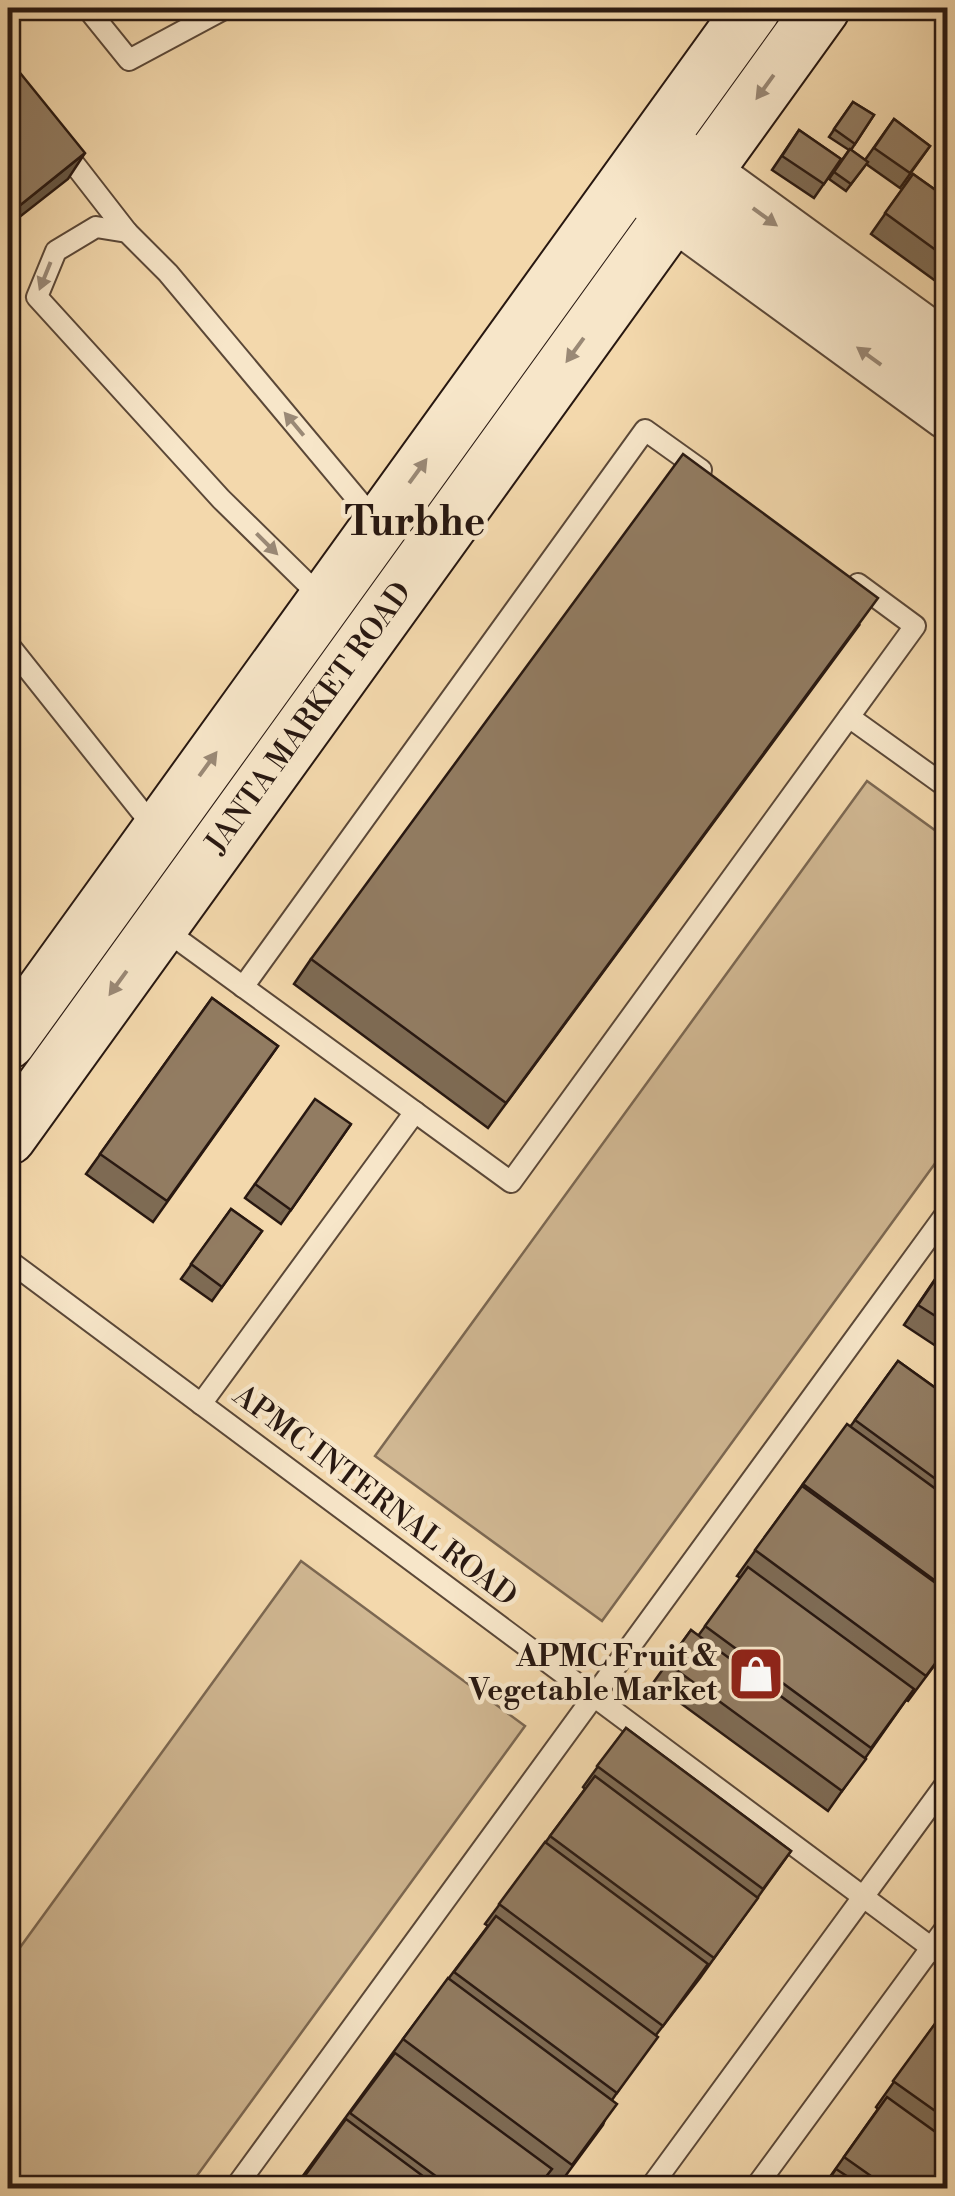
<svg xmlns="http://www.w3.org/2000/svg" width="955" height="2196" font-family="'Libre Bodoni',serif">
<rect width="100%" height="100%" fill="#f3d8ac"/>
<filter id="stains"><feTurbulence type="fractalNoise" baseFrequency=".002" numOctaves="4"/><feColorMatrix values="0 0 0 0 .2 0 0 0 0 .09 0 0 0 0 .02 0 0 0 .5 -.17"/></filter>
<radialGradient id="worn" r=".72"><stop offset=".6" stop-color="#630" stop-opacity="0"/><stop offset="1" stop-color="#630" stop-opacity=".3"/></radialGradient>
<g fill="#d0b792" stroke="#7c6852" stroke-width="2.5">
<path d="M867,781L947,839V1147L602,1621L375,1456Z"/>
<path d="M301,1561L525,1726L188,2188H8V1964Z"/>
</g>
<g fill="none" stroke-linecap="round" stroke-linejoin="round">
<g stroke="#5b4838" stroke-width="24">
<g id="service">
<path d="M87,8L129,60L226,8"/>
<path d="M61,147L127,232"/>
<path d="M324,600L221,499L37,297L56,251L96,227L127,232L168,273L378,524"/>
<path d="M8,644L157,831"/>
<path d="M849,717L948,788"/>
<path d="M161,927L511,1182L915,626L858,584"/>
<path d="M243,987L645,430L701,470"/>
<path d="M8,1260L948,1960"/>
<path d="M201,1404L415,1112"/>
<path d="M235,2188L948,1211"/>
<path d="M650,2188L948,1781"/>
<path d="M755,2188L948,1925"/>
</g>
</g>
<g stroke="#5b4838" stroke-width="56">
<g id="tertiary">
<path d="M667,146L948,350"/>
<path d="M638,187L948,413"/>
</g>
</g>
<g stroke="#281811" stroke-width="59">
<g id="secondary">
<path d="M8,1041L753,8"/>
<path d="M8,1137L822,8"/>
</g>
</g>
<use href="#service" stroke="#f7e6c9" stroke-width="20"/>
<use href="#tertiary" stroke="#f7e6c9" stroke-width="52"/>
<use href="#secondary" stroke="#f7e6c9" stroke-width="55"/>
</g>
<g fill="#7e6b54" stroke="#281811" stroke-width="2.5">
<path d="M853,102L874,115L851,150L865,160L894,119L930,146L900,188L866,164L846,191L829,179L849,150L829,137Z"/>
<path d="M948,127V139L942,135Z"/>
<path d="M799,130L841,159L814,198L772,170Z"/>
<path d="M913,174L948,199V290L871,234Z"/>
<path d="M860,624L488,1128L294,984L311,959Z"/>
<path d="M212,998L278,1046L153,1222L86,1174Z"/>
<path d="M351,1124L281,1224L245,1198L255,1184Z"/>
<path d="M231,1209L262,1231L212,1301L181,1279Z"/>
<path d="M948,1260V1354L904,1325Z"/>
<path d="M898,1361L948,1397V1647L908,1701L906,1700L828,1811L653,1683L691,1630L698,1636L741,1578L737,1576L803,1484L850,1427Z"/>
<path d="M626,1728L791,1851L700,1978L656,2035L612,2100L603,2125L558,2186L546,2177L538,2188H294L403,2039L488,1926L485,1924L585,1789L583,1787Z"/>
<path d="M948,2006V2188H822L878,2109L876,2107Z"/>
</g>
<path fill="#665745" stroke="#281811" stroke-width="2.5" d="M85,153L68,179L8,226V215Z"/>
<g fill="#927c62" stroke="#281811" stroke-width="2.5">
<path d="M8,58L85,153L8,215Z"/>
<path d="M853,102L874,115L855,144L834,129Z"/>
<path d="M894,119L930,146L910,173L874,148Z"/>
<path d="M799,130L841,159L824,184L782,156Z"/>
<path d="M850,149L868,162L851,184L834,172Z"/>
<path d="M913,174L948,199V259L885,213Z"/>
<path d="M683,454L878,598L506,1103L311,959Z"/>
<path d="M212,998L278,1046L167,1201L100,1154Z"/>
<path d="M315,1099L351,1124L291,1210L255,1184Z"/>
<path d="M231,1209L262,1231L222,1287L191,1264Z"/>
<path d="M948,1261V1324L918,1305Z"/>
<path d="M898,1361L948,1397V1488L855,1420Z"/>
<path d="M847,1424L948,1498V1590L803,1484Z"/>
<path d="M802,1486L948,1592V1646L926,1676L755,1550Z"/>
<path d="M748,1567L914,1689L871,1748L705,1626Z"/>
<path d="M691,1630L866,1759L842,1791L667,1663Z"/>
<path d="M626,1728L791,1851L763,1889L597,1766Z"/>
<path d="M595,1776L758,1898L714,1958L550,1836Z"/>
<path d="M545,1842L708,1964L663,2026L499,1904Z"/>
<path d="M496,1916L658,2037L617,2093L454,1972Z"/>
<path d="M448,1978L617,2104L572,2165L403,2039Z"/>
<path d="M948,2006V2120L893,2081Z"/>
<path d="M395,2053L552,2169L537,2188H452L350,2113Z"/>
<path d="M887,2097L948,2141V2188H888L844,2157Z"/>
<path d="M346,2119L439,2188H320L304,2177Z"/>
<path d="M836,2169L865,2188H823Z"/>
</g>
<defs><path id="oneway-solid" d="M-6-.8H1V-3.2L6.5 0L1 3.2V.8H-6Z" transform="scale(2.5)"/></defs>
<g fill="#9a8976">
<use href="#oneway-solid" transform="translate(765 87) rotate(126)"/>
<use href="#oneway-solid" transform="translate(765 217) rotate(36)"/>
<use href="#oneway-solid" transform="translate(45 276) rotate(112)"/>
<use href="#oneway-solid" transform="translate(575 350) rotate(126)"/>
<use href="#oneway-solid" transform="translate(869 356) rotate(-144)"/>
<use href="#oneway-solid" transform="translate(294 424) rotate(-130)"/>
<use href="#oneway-solid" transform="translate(418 471) rotate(-54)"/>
<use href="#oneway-solid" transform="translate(267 544) rotate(45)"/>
<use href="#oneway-solid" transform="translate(208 764) rotate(-54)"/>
<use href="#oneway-solid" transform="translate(118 983) rotate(126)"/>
</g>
<defs>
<g id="shop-square" transform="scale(2.875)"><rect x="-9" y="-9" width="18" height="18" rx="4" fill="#8f2418" stroke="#f7e6c9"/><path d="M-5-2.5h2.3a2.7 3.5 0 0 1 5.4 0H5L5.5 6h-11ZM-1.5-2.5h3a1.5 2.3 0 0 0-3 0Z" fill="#fff"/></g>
</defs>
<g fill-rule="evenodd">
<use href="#shop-square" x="756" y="1674"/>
</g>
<g text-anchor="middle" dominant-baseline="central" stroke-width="9" stroke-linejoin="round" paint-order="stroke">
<g font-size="30" fill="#281811" stroke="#f7e6c9">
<text transform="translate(309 718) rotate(-54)">JANTA MARKET ROAD</text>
<text transform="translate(375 1496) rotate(37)">APMC INTERNAL ROAD</text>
</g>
<g font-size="30" font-weight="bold" fill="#281811" stroke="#f7e6c9" text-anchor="end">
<text x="717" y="1657">APMC Fruit &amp;<tspan x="717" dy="34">Vegetable Market</tspan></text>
</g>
<g font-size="40" font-weight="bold" fill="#281811" stroke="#f7e6c9">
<text x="415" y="523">Turbhe</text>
</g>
</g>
<rect width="955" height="2196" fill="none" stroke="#f3d8ac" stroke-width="40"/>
<rect x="10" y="10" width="935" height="2176" fill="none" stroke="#281811" stroke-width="5"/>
<rect x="20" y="20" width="915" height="2156" fill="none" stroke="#281811" stroke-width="2.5"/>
<rect width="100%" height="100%" filter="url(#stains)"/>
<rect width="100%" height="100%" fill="url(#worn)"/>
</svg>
